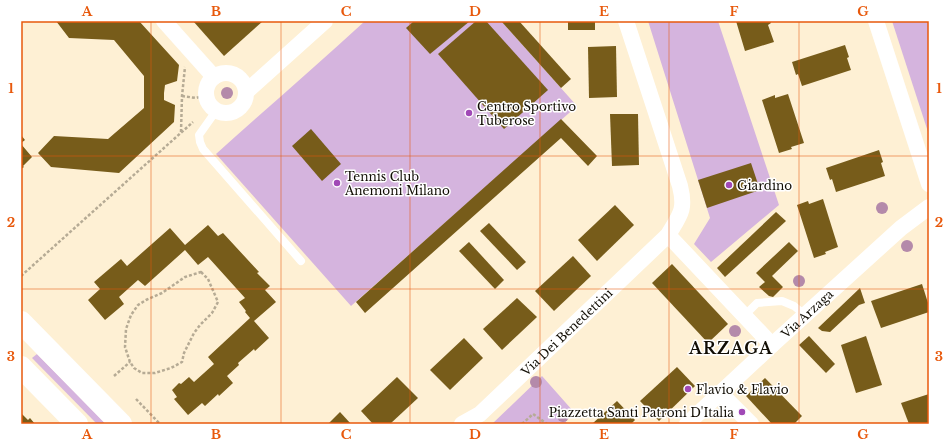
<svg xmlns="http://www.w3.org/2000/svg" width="950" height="445" font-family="'Libre Baskerville',serif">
<rect width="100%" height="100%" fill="#fef0d4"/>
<g fill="#d5b4de">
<path d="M365,21H501L577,106L351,306L216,154C266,109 316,66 365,21Z"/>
<path d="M648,21H718L779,205L711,262L694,244L710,218Z"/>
<path d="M892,21H929V135Z"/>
<path d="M37,354L106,424H97L32,358Z"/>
<path d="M542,376L573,411L565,419L567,424H492Z"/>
</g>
<g fill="#775c1a">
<path d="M56,21H139L179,65L177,81L165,85L164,93V100L175,105L174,122L119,173L51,167L38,153L54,136L108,139L144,108V76L114,40L69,38Z"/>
<path d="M193,21H263L224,56Z"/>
<path d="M414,21H470L430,54L406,28Z"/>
<path d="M476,21H486L548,90L504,129L438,54Z"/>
<path d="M501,21H519L571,79L561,88Z"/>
<rect x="568" y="21" width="27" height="9"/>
<path d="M736,21H770L771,23L768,25L774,42L745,51Z"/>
<path d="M845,45L849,57L847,58L851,70L802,86L798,74L796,75L792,62Z"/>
<path d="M616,46L617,97L589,98L588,47Z"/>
<path d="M788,94L804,143L791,147L792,149L779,153L762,100L775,95V98Z"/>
<path d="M610,114H638L639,165L612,166Z"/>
<path d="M561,119L597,156L588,166L561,138L365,313L356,302Z"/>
<path d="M311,129L341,164L322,181L292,146Z"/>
<path d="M21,135L25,140L21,143Z"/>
<path d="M21,144L32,157L23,166L24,167L21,169Z"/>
<path d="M879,150L883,162L881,163L885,176L836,192L832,179L830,180L826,168Z"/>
<path d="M751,163L760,190L707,208L698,180Z"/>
<path d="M823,199L838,247L825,252L826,254L814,258L797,205L808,201L809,204Z"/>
<path d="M615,205L634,225L597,261L578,240Z"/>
<path d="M776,212L786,221L725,277L717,268Z"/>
<path d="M489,223L526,262L517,270L480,231Z"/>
<path d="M208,225L218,236L223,233L259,272L257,273L270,286L265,290L276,302L254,321L269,338L255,351L254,349L238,363L239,365L227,376L233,383L219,396L218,394L205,406L202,403L188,415L174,399L177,397L172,390L179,383L181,384L189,377L194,382L214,364L208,357L250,318L245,312L246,311L239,302L245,298L208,257L198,265L185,250L145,286L138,280L119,297L124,304L105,320L88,300L100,289L94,282L121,259L127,266L170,228L185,245Z"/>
<path d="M469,242L504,280L495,289L459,251Z"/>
<path d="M789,242L798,251L772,276L783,287L773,297L769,296L759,287L765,282L756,273Z"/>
<path d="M573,256L591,276L554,311L535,291Z"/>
<path d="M672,264L728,324L708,343L652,283Z"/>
<path d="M922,284L929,306V312L881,328L871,301Z"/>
<path d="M860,288L865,303L859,305L830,332L822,331L818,328Z"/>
<path d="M517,298L537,317L502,350L483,329Z"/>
<path d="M809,336L835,364L826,373L799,345Z"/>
<path d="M866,336L882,385L856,393L841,345Z"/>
<path d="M464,338L483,358L450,390L430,370Z"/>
<path d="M677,367L695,386L659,421L640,401Z"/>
<path d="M397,377L418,398L390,424H373L361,411Z"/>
<path d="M765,378L802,416L794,424H772L746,396Z"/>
<path d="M929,394V422L924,424H909L901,403Z"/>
<path d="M617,401L635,420L631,424H592Z"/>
<path d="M340,412L351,424H328Z"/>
<path d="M21,413L28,420L30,418L35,424H21Z"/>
</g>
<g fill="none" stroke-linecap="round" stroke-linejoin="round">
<g stroke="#b6ab95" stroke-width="2.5" stroke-dasharray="3 2" stroke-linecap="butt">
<path d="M182,96L196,98L206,95"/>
<path d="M181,132L182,96L185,67"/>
<path d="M201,272L208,279L218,302L212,313L200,325L194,333L184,353L182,362L171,368L155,373H142L134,368L130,362L125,347L126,329L131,315L138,305L146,300L162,293L185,277Z"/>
<path d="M21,276L193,122"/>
<path d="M114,376L130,362"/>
<path d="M136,399L160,424"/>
<path d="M522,424L533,414L547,424"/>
</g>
<g stroke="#fff" stroke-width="8">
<path d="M216,111L199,135L200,142L203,149L301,261"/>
<path d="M744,316L757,303L782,301L794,306L805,315"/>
</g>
<g stroke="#fff" stroke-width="16">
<path d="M164,21L214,77"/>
<path d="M876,21L929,184"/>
<circle cx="226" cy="93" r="20"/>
<path d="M246,92L325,21"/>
<path d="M668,235L772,345"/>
<path d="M721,394L751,424"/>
<path id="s1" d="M462,424L480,414L668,235C680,215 686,210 680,186L626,21"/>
<path id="s2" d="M687,424L772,345L901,228L929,207"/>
</g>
<g stroke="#fff" stroke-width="22">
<path d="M21,322L121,424"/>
<path d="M21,367L77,424"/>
</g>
</g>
<g fill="#b48aaa">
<circle cx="227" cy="93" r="6"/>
<circle cx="882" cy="208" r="6"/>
<circle cx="907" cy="246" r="6"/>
<circle cx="799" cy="281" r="6"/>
<circle cx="735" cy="331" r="6"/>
<circle cx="536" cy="382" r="6"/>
<circle cx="563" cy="416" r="6"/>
</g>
<path fill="none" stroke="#e8590c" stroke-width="1" stroke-opacity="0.55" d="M151,21V424M281,21V424M410,21V424M540,21V424M669,21V424M799,21V424M21,156H929M21,289H929"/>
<g fill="#a049b6" stroke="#fff" stroke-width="1.5">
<circle cx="469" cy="113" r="4"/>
<circle cx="337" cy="183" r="4"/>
<circle cx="729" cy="185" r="4"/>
<circle cx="688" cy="389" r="4"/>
<circle cx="742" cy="412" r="4"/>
</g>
<g text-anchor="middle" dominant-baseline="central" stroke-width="3" stroke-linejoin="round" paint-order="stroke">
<g font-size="12" fill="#110d04" stroke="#fff" text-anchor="start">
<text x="477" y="106">Centro Sportivo<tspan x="477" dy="14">Tuberose</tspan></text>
<text x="345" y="176">Tennis Club<tspan x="345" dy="14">Anemoni Milano</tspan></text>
<text x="737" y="185">Giardino</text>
<text x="696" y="389">Flavio &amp; Flavio</text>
<text x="734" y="412" text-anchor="end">Piazzetta Santi Patroni D'Italia</text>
</g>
<g font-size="12" fill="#110d04" stroke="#fff">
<text stroke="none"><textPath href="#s2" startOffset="163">Via Arzaga</textPath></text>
<text stroke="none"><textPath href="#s1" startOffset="140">Via Dei Benedettini</textPath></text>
</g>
<g font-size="16" font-weight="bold" letter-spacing="1" fill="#110d04" stroke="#fff">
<text x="731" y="348">ARZAGA</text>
</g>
</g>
<rect width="950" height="445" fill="none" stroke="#ffffff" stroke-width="44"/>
<rect x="22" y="22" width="906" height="401" fill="none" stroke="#e8590c" stroke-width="1.5"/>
<g font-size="13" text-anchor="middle" font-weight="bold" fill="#e8590c">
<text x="87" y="16">A</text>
<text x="216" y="16">B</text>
<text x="346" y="16">C</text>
<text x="475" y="16">D</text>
<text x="604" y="16">E</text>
<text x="734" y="16">F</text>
<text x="863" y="16">G</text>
<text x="11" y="93">1</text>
<text x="939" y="93">1</text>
<text x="11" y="227">2</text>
<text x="939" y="227">2</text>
<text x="11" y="361">3</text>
<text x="939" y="361">3</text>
<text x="87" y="439">A</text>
<text x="216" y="439">B</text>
<text x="346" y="439">C</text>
<text x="475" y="439">D</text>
<text x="604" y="439">E</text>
<text x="734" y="439">F</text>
<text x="863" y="439">G</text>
</g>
</svg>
